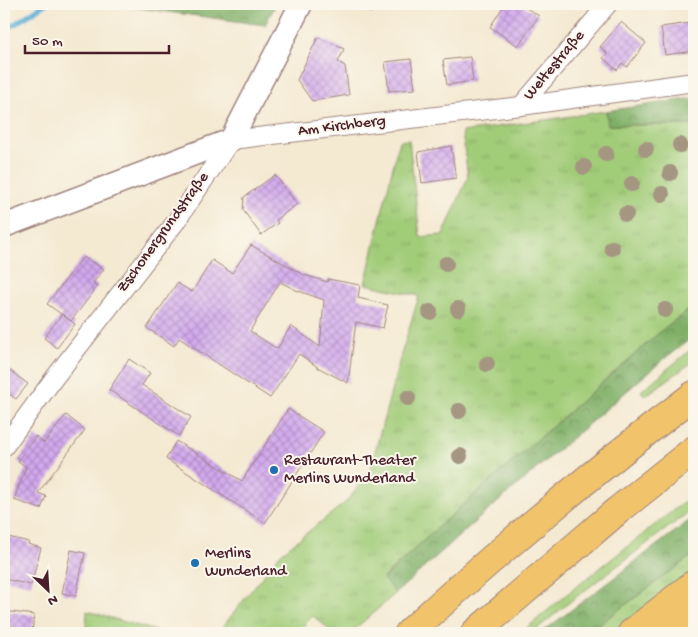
<svg xmlns="http://www.w3.org/2000/svg" width="698" height="637" font-family="'Gochi Hand',sans-serif">
<defs>
<pattern id="grass-tufts" width="24" height="20" patternUnits="userSpaceOnUse" patternTransform="scale(1.25)"><rect width="24" height="20" fill="#a1cc78"/><path d="M3 7l-1-3M5 7V3M7 7l1-3M15 17l-1-3M17 17v-4M19 17l1-3" fill="none" stroke="#8caf68"/></pattern>
<pattern id="forest-crowns" width="20" height="18" patternUnits="userSpaceOnUse" patternTransform="scale(1.25)"><rect width="20" height="18" fill="#80b068"/><path d="M2 6a3 3 0 1 1 6 0M12 15a3 3 0 1 1 6 0" fill="none" stroke="#6b8f56"/></pattern>
<pattern id="building-cross-hatch" width="8" height="8" patternUnits="userSpaceOnUse" patternTransform="scale(1.25)"><rect width="8" height="8" fill="#d2a9ee"/><path d="M0 0l8 8M0 8l8-8" fill="none" stroke="#ac89c1"/></pattern>
</defs>
<rect width="100%" height="100%" fill="#fbf7ec"/>
<filter id="ink" filterUnits="userSpaceOnUse"><feTurbulence type="fractalNoise" baseFrequency=".02" numOctaves="2"/><feDisplacementMap in="SourceGraphic" scale="10" xChannelSelector="R" yChannelSelector="G"/><feConvolveMatrix kernelMatrix="1 2 1 2 8 2 1 2 1" color-interpolation-filters="sRGB"/></filter>
<filter id="wash" filterUnits="userSpaceOnUse"><feTurbulence type="fractalNoise" baseFrequency=".0096" numOctaves="4" result="noise"/><feDisplacementMap in="SourceGraphic" scale="20" xChannelSelector="R" yChannelSelector="G"/><feGaussianBlur stdDeviation="1.12" result="paint"/><feColorMatrix in="noise" values="0 0 0 0 0 0 0 0 0 0 0 0 0 0 0 0 0 1.4 0 .05"/><feComposite in="paint" operator="in"/></filter>
<g filter="url(#wash)">
<rect width="100%" height="100%" fill="#f4e9d1"/>
<g fill="url(#grass-tufts)" stroke="#767652">
<path d="M606,111L609,125H694V306L667,326L437,528L383,578L396,593L350,633H325L329,629L313,616L296,633H86L87,611L160,632L194,633L221,629L280,554L346,502L370,470L401,355L419,296L365,284L399,141L409,140L420,237L443,235L468,177L462,132Z"/>
<path d="M694,347V361L645,396L641,391Z"/>
<path d="M694,494V508L571,601L532,633H521L562,598Z"/>
<path d="M694,554V570L677,585L610,633H591L605,620Z"/>
</g>
<g fill="url(#forest-crowns)" stroke="#65684a">
<path d="M108,4H276L265,25Z"/>
<path d="M694,98V125H608L606,111Z"/>
<path d="M694,306V336L664,359L469,527L396,593L383,579L437,528L667,326Z"/>
<path d="M694,517V554L605,620L591,633H541Z"/>
</g>
<g fill="none" stroke-linecap="round" stroke-linejoin="round">
<path stroke="#5dafd8" stroke-width="5.5" d="M4,29L15,24L45,4"/>
</g>
<g id="blocks">
<g fill="url(#building-cross-hatch)" fill-rule="evenodd">
<path d="M505,4H520L539,16L518,46L490,27Z"/>
<path d="M621,22L646,43L627,67L622,63L617,70L603,58L607,53L600,47Z"/>
<path d="M690,23L693,51L665,55L661,27Z"/>
<path d="M318,37L344,49L338,62L345,66L349,95L312,101L297,80Z"/>
<path d="M470,57L473,81L447,85L443,60Z"/>
<path d="M411,59L415,89L389,91L385,62Z"/>
<path d="M451,146L456,178L422,183L418,152Z"/>
<path d="M275,175L297,204L276,220L278,223L261,235L243,210L244,197Z"/>
<path d="M251,245L304,275L328,282V279L360,285L358,298L388,305L383,328L356,322L348,383L319,368L299,354L270,398L179,338L174,346L147,328L177,283L192,292L212,260L232,273ZM280,282L296,290L324,300L320,347L291,326L277,349L250,331Z"/>
<path d="M83,257L104,269L93,283L98,286L71,321L47,304Z"/>
<path d="M62,314L75,324L57,348L44,338Z"/>
<path d="M129,359L150,373L142,385L191,417L179,436L109,390Z"/>
<path d="M4,366L28,384L16,399L4,390Z"/>
<path d="M288,409L324,432L265,523L166,459L176,441L242,481Z"/>
<path d="M66,415L85,430L38,493L46,496L41,509L14,500L26,467L18,461L36,436L44,443Z"/>
<path d="M4,536L29,542L28,544L41,548L31,585L4,579Z"/>
<path d="M71,550L85,553L76,596L62,593Z"/>
<path d="M4,611L34,615L32,633H4Z"/>
</g>
</g>
</g>
<g filter="url(#ink)">
<use href="#blocks" fill-opacity="0" stroke="#9f847e" stroke-width="1"/>
<g fill="none" stroke-linecap="round" stroke-linejoin="round">
<g stroke="#9f847e" stroke-width="11">
<path id="service" d="M364,4L370,7L372,4"/>
</g>
<g stroke="#9f847e" stroke-width="20">
<g id="minor">
<path d="M521,106L608,4"/>
<path d="M4,447L55,377L175,223L231,140L521,106L694,82"/>
</g>
</g>
<g stroke="#9f847e" stroke-width="25">
<path id="tertiary" d="M4,226L231,140L301,4"/>
</g>
<g stroke="#9f847e" stroke-width="30">
<g id="motorway">
<path d="M409,633C500,549 596,470 694,395"/>
<path d="M475,633L617,511L694,450"/>
<path d="M632,633L694,584"/>
<path d="M672,633L694,614"/>
</g>
</g>
<use href="#service" stroke="#fff" stroke-width="9"/>
<use href="#minor" stroke="#fff" stroke-width="18"/>
<use href="#tertiary" stroke="#fff" stroke-width="22"/>
<use href="#motorway" stroke="#f1c36a" stroke-width="28"/>
</g>
<g fill="#a59682">
<circle cx="680" cy="145" r="8"/>
<circle cx="646" cy="149" r="8"/>
<circle cx="606" cy="154" r="8"/>
<circle cx="584" cy="167" r="8"/>
<circle cx="670" cy="173" r="8"/>
<circle cx="632" cy="184" r="8"/>
<circle cx="662" cy="194" r="8"/>
<circle cx="626" cy="214" r="8"/>
<circle cx="612" cy="248" r="8"/>
<circle cx="446" cy="264" r="8"/>
<circle cx="458" cy="309" r="8"/>
<circle cx="665" cy="310" r="8"/>
<circle cx="430" cy="312" r="8"/>
<circle cx="487" cy="364" r="8"/>
<circle cx="408" cy="398" r="8"/>
<circle cx="459" cy="411" r="8"/>
<circle cx="460" cy="456" r="8"/>
</g>
</g>
<g fill="#1f6fb2" stroke="#fbf7ec" stroke-width="2">
<circle cx="274" cy="470" r="5"/>
<circle cx="195" cy="563" r="5"/>
</g>
<g text-anchor="middle" dominant-baseline="central" stroke-width="4" stroke-linejoin="round" paint-order="stroke">
<g font-size="16" fill="#4a1f2b" stroke="#fbf7ec">
<text transform="translate(555 66) rotate(-50)">Weltestraße</text>
<text transform="translate(342 127) rotate(-7)">Am Kirchberg</text>
<text transform="translate(164 233) rotate(-54)">Zschonergrundstraße</text>
</g>
<g font-size="16" fill="#4a1f2b" stroke="#fbf7ec" text-anchor="start">
<text x="284" y="461">Restaurant-Theater<tspan x="284" dy="18">Merlins Wunderland</tspan></text>
<text x="205" y="554">Merlins<tspan x="205" dy="18">Wunderland</tspan></text>
</g>
</g>
<rect width="698" height="637" fill="none" stroke="#fbf7ec" stroke-width="20"/>
<g transform="translate(48 590) rotate(155)" stroke="#fbf7ec" stroke-width="4" paint-order="stroke">
<path d="M0-4L9 19L0 12L-9 19Z" fill="#4a1f2b"/>
<text y="-8" font-size="14" font-weight="bold" text-anchor="middle" fill="#4a1f2b">N</text>
</g>
<path d="M25 45v8h144v-8" fill="none" stroke="#4a1f2b" stroke-width="2.5"/>
<text x="32" y="45" font-size="15" fill="#4a1f2b" stroke="#fbf7ec" stroke-width="4" paint-order="stroke">50 m</text>
</svg>
